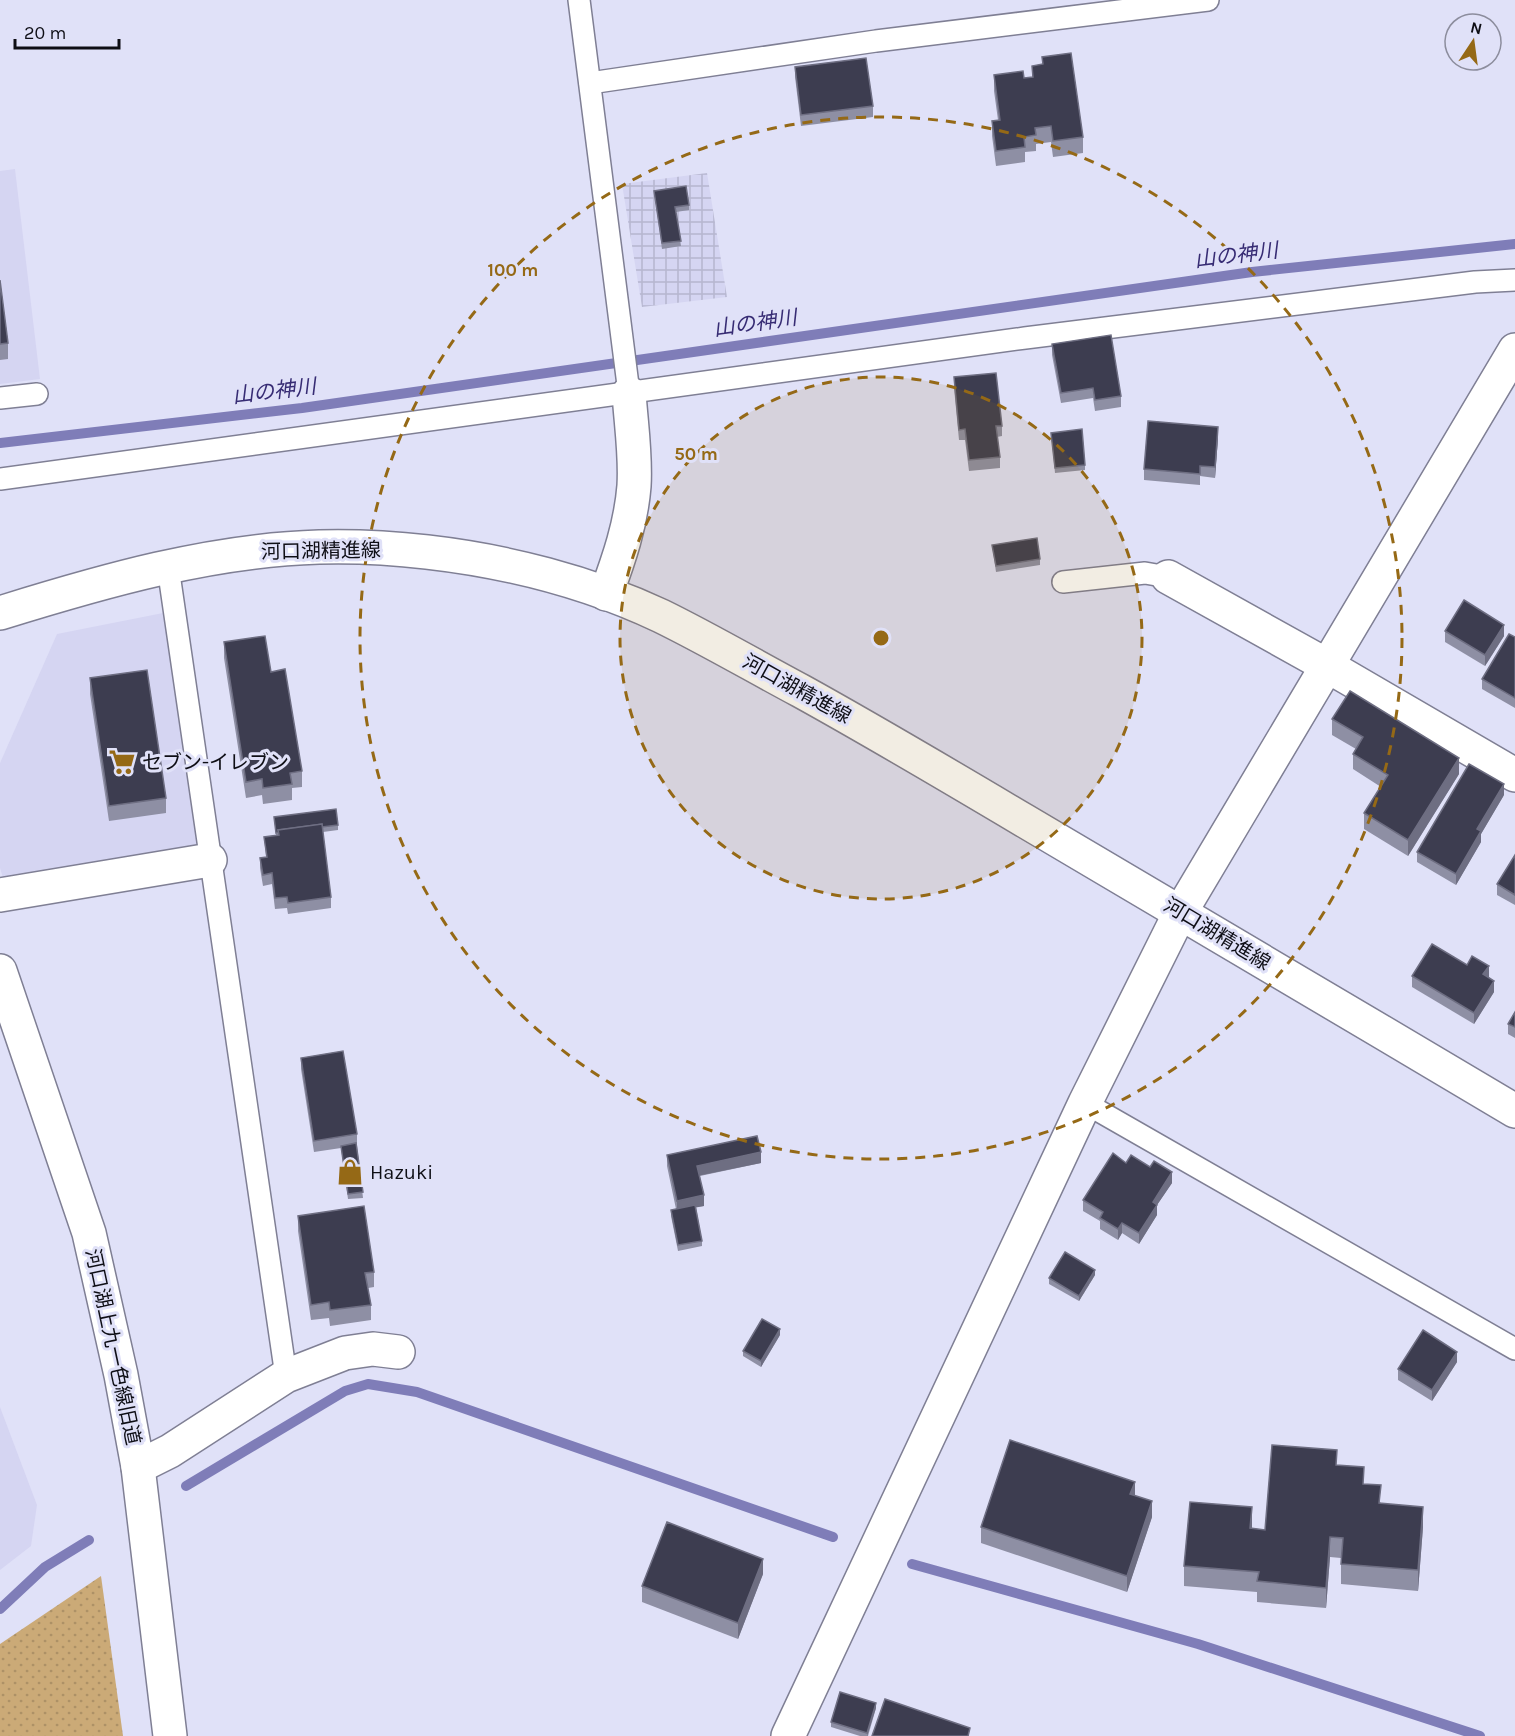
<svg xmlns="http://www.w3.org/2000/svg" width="1515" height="1736" font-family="Karla,'Noto Sans JP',sans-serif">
<defs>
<pattern id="industrial-grid" width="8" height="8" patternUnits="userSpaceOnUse" patternTransform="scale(1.5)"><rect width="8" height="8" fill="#d5d5f2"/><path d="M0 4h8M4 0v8" fill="none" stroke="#b6b6cf"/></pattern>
<pattern id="grass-dots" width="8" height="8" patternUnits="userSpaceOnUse" patternTransform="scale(1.5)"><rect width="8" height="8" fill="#cbaa77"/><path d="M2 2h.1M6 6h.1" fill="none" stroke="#ad9166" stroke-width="1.8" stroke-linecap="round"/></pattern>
</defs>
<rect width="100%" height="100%" fill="#e0e1f8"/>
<g fill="#d5d5f2">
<path d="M15,169L40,379L0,384V171Z"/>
<path d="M163,613L201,849L3,878L0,868V763L57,634Z"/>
<path d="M0,1407L37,1505L31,1546L0,1570Z"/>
</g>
<path fill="url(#industrial-grid)" d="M707,173L727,297L642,307L622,184Z"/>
<path fill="url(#grass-dots)" d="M101,1576L123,1736H0V1644Z"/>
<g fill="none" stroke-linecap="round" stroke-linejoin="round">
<g stroke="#7f7db8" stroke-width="10">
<path d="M0,443L302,408L1252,272L1515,244"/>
<path d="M186,1486L345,1391L368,1384L417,1392L833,1537"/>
<path d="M912,1564L1198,1644L1480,1736"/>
<path d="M0,1609L45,1567L89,1540"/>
</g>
<g stroke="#7f7f94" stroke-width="24">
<g id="service">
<path d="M579,0L629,393"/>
<path d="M590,83L876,41L1208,0"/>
<path d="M0,398L37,394"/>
<path d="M0,479L1025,338L1475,282L1515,280"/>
<path d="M168,567L286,1376"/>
<path d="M1063,582L1145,573L1168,577"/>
<path d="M1085,1103L1515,1349"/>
</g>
</g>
<g stroke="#7f7f94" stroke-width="36">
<g id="minor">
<path d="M1168,577L1326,665L1515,775"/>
<path d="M606,594C619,559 631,524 634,486C636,455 631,424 629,393"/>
<path d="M0,895L210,860"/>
<path d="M138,1467L170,1451L286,1376L345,1353L373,1349L398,1352"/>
</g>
</g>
<g stroke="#7f7f94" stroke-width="36">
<g id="tertiary">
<path d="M0,971L89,1233L121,1375L138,1467L170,1736"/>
<path d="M788,1736L1085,1103L1180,913L1515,350"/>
</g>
</g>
<g stroke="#7f7f94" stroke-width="36">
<path id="primary" d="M0,613C103,581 211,550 319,547C355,546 392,548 427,552C506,561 589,582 661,616C708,639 754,666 801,691C877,733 951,777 1025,821C1189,918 1352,1014 1515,1111"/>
</g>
<use href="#service" stroke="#fff" stroke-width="21"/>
<use href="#minor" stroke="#fff" stroke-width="33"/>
<use href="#tertiary" stroke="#fff" stroke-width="33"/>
<use href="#primary" stroke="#fff" stroke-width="33"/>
</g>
<g fill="#8e8fa4">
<path d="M1042,57L1083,137V153L1053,157L1051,142L1036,144V151L1025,152V162L996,166L992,136V121L998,120L994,91V75L1024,78L1032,77V66L1042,64Z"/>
<path d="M795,67L873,106V117L801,126L795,77Z"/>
<path d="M654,191L689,205V210L676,212L681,246L662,249Z"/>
<path d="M0,280L8,343V359L0,360Z"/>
<path d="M1052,344L1121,396V407L1095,411L1093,398L1061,403L1052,355Z"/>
<path d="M954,377L1002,426V436L997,437L1000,457V468L969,471L965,440H959L954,388Z"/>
<path d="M1051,433L1085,465V470L1055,473Z"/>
<path d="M1218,438L1215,478L1200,476V485L1144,480V469Z"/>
<path d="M992,545L1040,559V565L996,572Z"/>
<path d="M1445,631L1504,636L1485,666L1445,642Z"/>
<path d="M1515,637V708L1482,689V679Z"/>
<path d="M224,642L271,672L302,771V787L292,788V800L263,804L262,795L246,798L224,658Z"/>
<path d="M90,678L166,798V813L109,821L90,694Z"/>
<path d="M1332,719L1459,774L1408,856L1364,829V813L1381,787L1353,769V754L1356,749L1332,735Z"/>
<path d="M1504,795L1481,834V842L1456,885L1417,862V852Z"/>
<path d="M274,817L338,825V830L323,832L331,897V908L288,914L287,908L275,909L272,884L263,886L260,868V858L266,857L264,837L276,835Z"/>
<path d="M1515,855V905L1497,895V884Z"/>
<path d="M1467,965L1489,977L1494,992L1474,1024L1412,987V976Z"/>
<path d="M1515,1012V1038L1508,1034V1024Z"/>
<path d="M301,1058L357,1134V1145L363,1198L348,1199L341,1148L314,1152L301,1069Z"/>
<path d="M667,1155L761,1163L700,1176L704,1206L696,1207L702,1241V1246L678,1251L671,1216V1210L676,1209L667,1166Z"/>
<path d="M1126,1163L1172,1183L1157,1205V1215L1139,1244L1122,1233L1118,1240L1100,1229V1221L1083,1211V1200Z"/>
<path d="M298,1216L374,1272V1287L368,1288L371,1305V1320L330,1326L329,1318L311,1320L298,1231Z"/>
<path d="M1095,1275L1079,1301L1049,1284V1278Z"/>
<path d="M780,1335L761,1367L743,1356V1351Z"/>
<path d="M1457,1362L1432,1401L1398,1380V1369Z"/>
<path d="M1337,1465L1364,1484L1381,1503L1423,1527L1418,1591L1341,1584V1558L1330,1557L1326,1608L1257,1602V1592L1184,1586V1566L1252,1528L1265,1530Z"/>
<path d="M1135,1495L1152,1517L1127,1592L981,1543V1527Z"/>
<path d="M763,1574L738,1639L642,1602V1586Z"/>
<path d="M876,1708L868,1736H860L831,1727V1722Z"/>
</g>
<g fill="#6e6e82">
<path d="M1218,427V438L1215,478V467Z"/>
<path d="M1504,625V636L1485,666V655Z"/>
<path d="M1459,758V774L1408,856V840Z"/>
<path d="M1504,784V795L1481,834V842L1456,885V874L1477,829Z"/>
<path d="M1489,966V977L1483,985V974Z"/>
<path d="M1494,981V992L1474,1024V1013Z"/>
<path d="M761,1152V1163L697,1176V1166Z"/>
<path d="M1172,1172V1183L1157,1205V1215L1139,1244V1233L1153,1202Z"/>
<path d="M704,1195V1206L677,1211V1201Z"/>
<path d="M1122,1223V1233L1118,1240V1229Z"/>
<path d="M1095,1270V1275L1079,1301V1296Z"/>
<path d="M780,1329V1335L761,1367V1361Z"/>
<path d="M1457,1352V1362L1432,1401V1390Z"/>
<path d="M1135,1482V1497L1130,1494Z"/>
<path d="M1152,1501V1517L1127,1592V1576Z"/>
<path d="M1252,1507V1528L1250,1549V1528Z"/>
<path d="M1423,1507V1527L1418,1591V1570Z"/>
<path d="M1330,1537V1557L1326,1608V1588Z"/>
<path d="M763,1559V1574L738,1639V1623Z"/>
<path d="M876,1703V1708L867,1736V1733Z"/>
</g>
<g fill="#3d3d50" stroke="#6e6e82" stroke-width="1.5">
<path d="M1071,53L1083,137L1053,141L1051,126L1035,128L1036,135L1024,137L1025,147L996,151L992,121L1000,120L994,75L1023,71L1024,78L1033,77L1032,66L1043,64L1042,57Z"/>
<path d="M866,58L873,106L801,115L795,67Z"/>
<path d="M686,186L689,205L675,207L681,241L662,243L654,191Z"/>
<path d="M0,280L8,343L0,344Z"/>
<path d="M1111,335L1121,396L1095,400L1093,388L1061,393L1052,344Z"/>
<path d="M996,373L1002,426H996L1000,457L969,460L965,429L959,430L954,377Z"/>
<path d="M1148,421L1218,427L1215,467L1200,466V474L1144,469Z"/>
<path d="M1082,429L1085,465L1055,468L1051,433Z"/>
<path d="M1037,538L1040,559L996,566L992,545Z"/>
<path d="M1464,600L1504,625L1485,655L1445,631Z"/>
<path d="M1509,634L1515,637V698L1482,679Z"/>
<path d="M265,636L271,672L285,669L302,771L290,773L292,784L263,788L262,779L246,782L224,642Z"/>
<path d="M147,670L166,798L109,806L90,678Z"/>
<path d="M1350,691L1459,758L1408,840L1364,813L1388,775L1353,754L1363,737L1332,719Z"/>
<path d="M1469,764L1504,784L1477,829L1481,831L1456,874L1417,852Z"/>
<path d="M336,809L338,825L322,827V824L278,830L279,832L276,833L274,817Z"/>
<path d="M322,824L331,897L288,903L287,897L275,898L272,873L263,875L260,858L267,857L264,837L279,835L278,830Z"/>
<path d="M1515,855V895L1497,884Z"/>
<path d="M1432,944L1467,965L1472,956L1489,966L1483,974L1494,981L1474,1013L1412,976Z"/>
<path d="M1515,1012V1027L1508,1024Z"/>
<path d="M343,1051L357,1134L314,1141L301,1058Z"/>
<path d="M757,1136L761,1152L697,1166L704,1195L677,1201L667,1155Z"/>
<path d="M356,1143L363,1192L348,1194L341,1146Z"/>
<path d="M1113,1153L1126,1163L1131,1155L1150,1167L1154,1161L1172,1172L1153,1202L1157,1205L1139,1233L1122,1223L1118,1229L1100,1218L1103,1212L1083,1200Z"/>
<path d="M695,1205L702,1241L678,1245L671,1210Z"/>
<path d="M364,1206L374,1272L365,1273L371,1305L330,1310L329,1302L311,1305L298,1216Z"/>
<path d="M1065,1252L1095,1270L1079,1296L1049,1278Z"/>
<path d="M762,1319L780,1329L761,1361L743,1351Z"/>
<path d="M1423,1330L1457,1352L1432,1390L1398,1369Z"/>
<path d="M1010,1440L1135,1482L1130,1494L1152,1501L1127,1576L981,1527Z"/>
<path d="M1272,1445L1337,1450L1336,1465L1364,1467L1363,1484L1381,1485L1379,1503L1423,1507L1418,1570L1341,1564L1343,1538L1330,1537L1326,1588L1257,1581L1259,1572L1184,1566L1190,1502L1252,1507L1250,1528L1265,1530Z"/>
<path d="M667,1522L763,1559L738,1623L642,1586Z"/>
<path d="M840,1692L876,1703L867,1733L831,1722Z"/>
<path d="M885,1699L970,1728L968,1736H872Z"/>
</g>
<circle cx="881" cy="638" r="261" fill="#956916" fill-opacity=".12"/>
<g fill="none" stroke="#956916" stroke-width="3" stroke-dasharray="10 8">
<circle cx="881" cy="638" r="261"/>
<circle cx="881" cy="638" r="521"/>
</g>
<defs>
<g id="supermarket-bare" transform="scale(2.07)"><path d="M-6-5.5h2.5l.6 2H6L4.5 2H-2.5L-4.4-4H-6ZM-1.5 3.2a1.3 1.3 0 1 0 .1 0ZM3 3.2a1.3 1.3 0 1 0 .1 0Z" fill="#956916" stroke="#e0e1f8" stroke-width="2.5" paint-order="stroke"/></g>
<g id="shop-bare" transform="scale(2.07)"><path d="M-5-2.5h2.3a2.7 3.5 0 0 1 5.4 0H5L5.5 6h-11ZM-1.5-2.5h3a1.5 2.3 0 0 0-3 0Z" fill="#956916" stroke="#e0e1f8" stroke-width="2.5" paint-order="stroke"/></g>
</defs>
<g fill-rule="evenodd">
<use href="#supermarket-bare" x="122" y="762"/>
<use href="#shop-bare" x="350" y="1172"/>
</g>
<g text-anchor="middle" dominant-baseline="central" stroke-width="6" stroke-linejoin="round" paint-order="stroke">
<g font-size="20" fill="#0e0e15" stroke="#e0e1f8">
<text transform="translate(321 551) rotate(-1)">河口湖精進線</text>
<text transform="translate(797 689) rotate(29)">河口湖精進線</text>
<text transform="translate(1217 934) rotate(31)">河口湖精進線</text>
<text transform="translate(113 1347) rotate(78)">河口湖上九一色線旧道</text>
</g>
<g font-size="20" fill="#0e0e15" stroke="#e0e1f8" text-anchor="start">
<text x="142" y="762">セブン-イレブン</text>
<text x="370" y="1172">Hazuki</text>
</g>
<g font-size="21" font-style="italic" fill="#372c74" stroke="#e0e1f8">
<text transform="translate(1236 255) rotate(-7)">山の神川</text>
<text transform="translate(755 323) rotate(-8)">山の神川</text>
<text transform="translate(274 391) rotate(-7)">山の神川</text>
</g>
</g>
<circle cx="881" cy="638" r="9" fill="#956916" stroke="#e0e1f8" stroke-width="3"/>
<g font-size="18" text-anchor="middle" font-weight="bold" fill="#956916" stroke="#e0e1f8" stroke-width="6" stroke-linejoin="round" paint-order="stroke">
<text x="513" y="276">100 m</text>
<text x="696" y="460">50 m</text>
</g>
<g transform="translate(1473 42) rotate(13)"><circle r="28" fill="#e0e1f8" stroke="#8c8d9d" stroke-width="1.5"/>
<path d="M0-4.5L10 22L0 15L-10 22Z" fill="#956916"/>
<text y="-9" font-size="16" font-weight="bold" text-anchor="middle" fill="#0e0e15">N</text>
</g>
<path d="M15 39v9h104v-9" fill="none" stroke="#0e0e15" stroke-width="3"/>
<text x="24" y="39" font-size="18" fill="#0e0e15" stroke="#e0e1f8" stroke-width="4.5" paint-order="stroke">20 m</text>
</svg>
